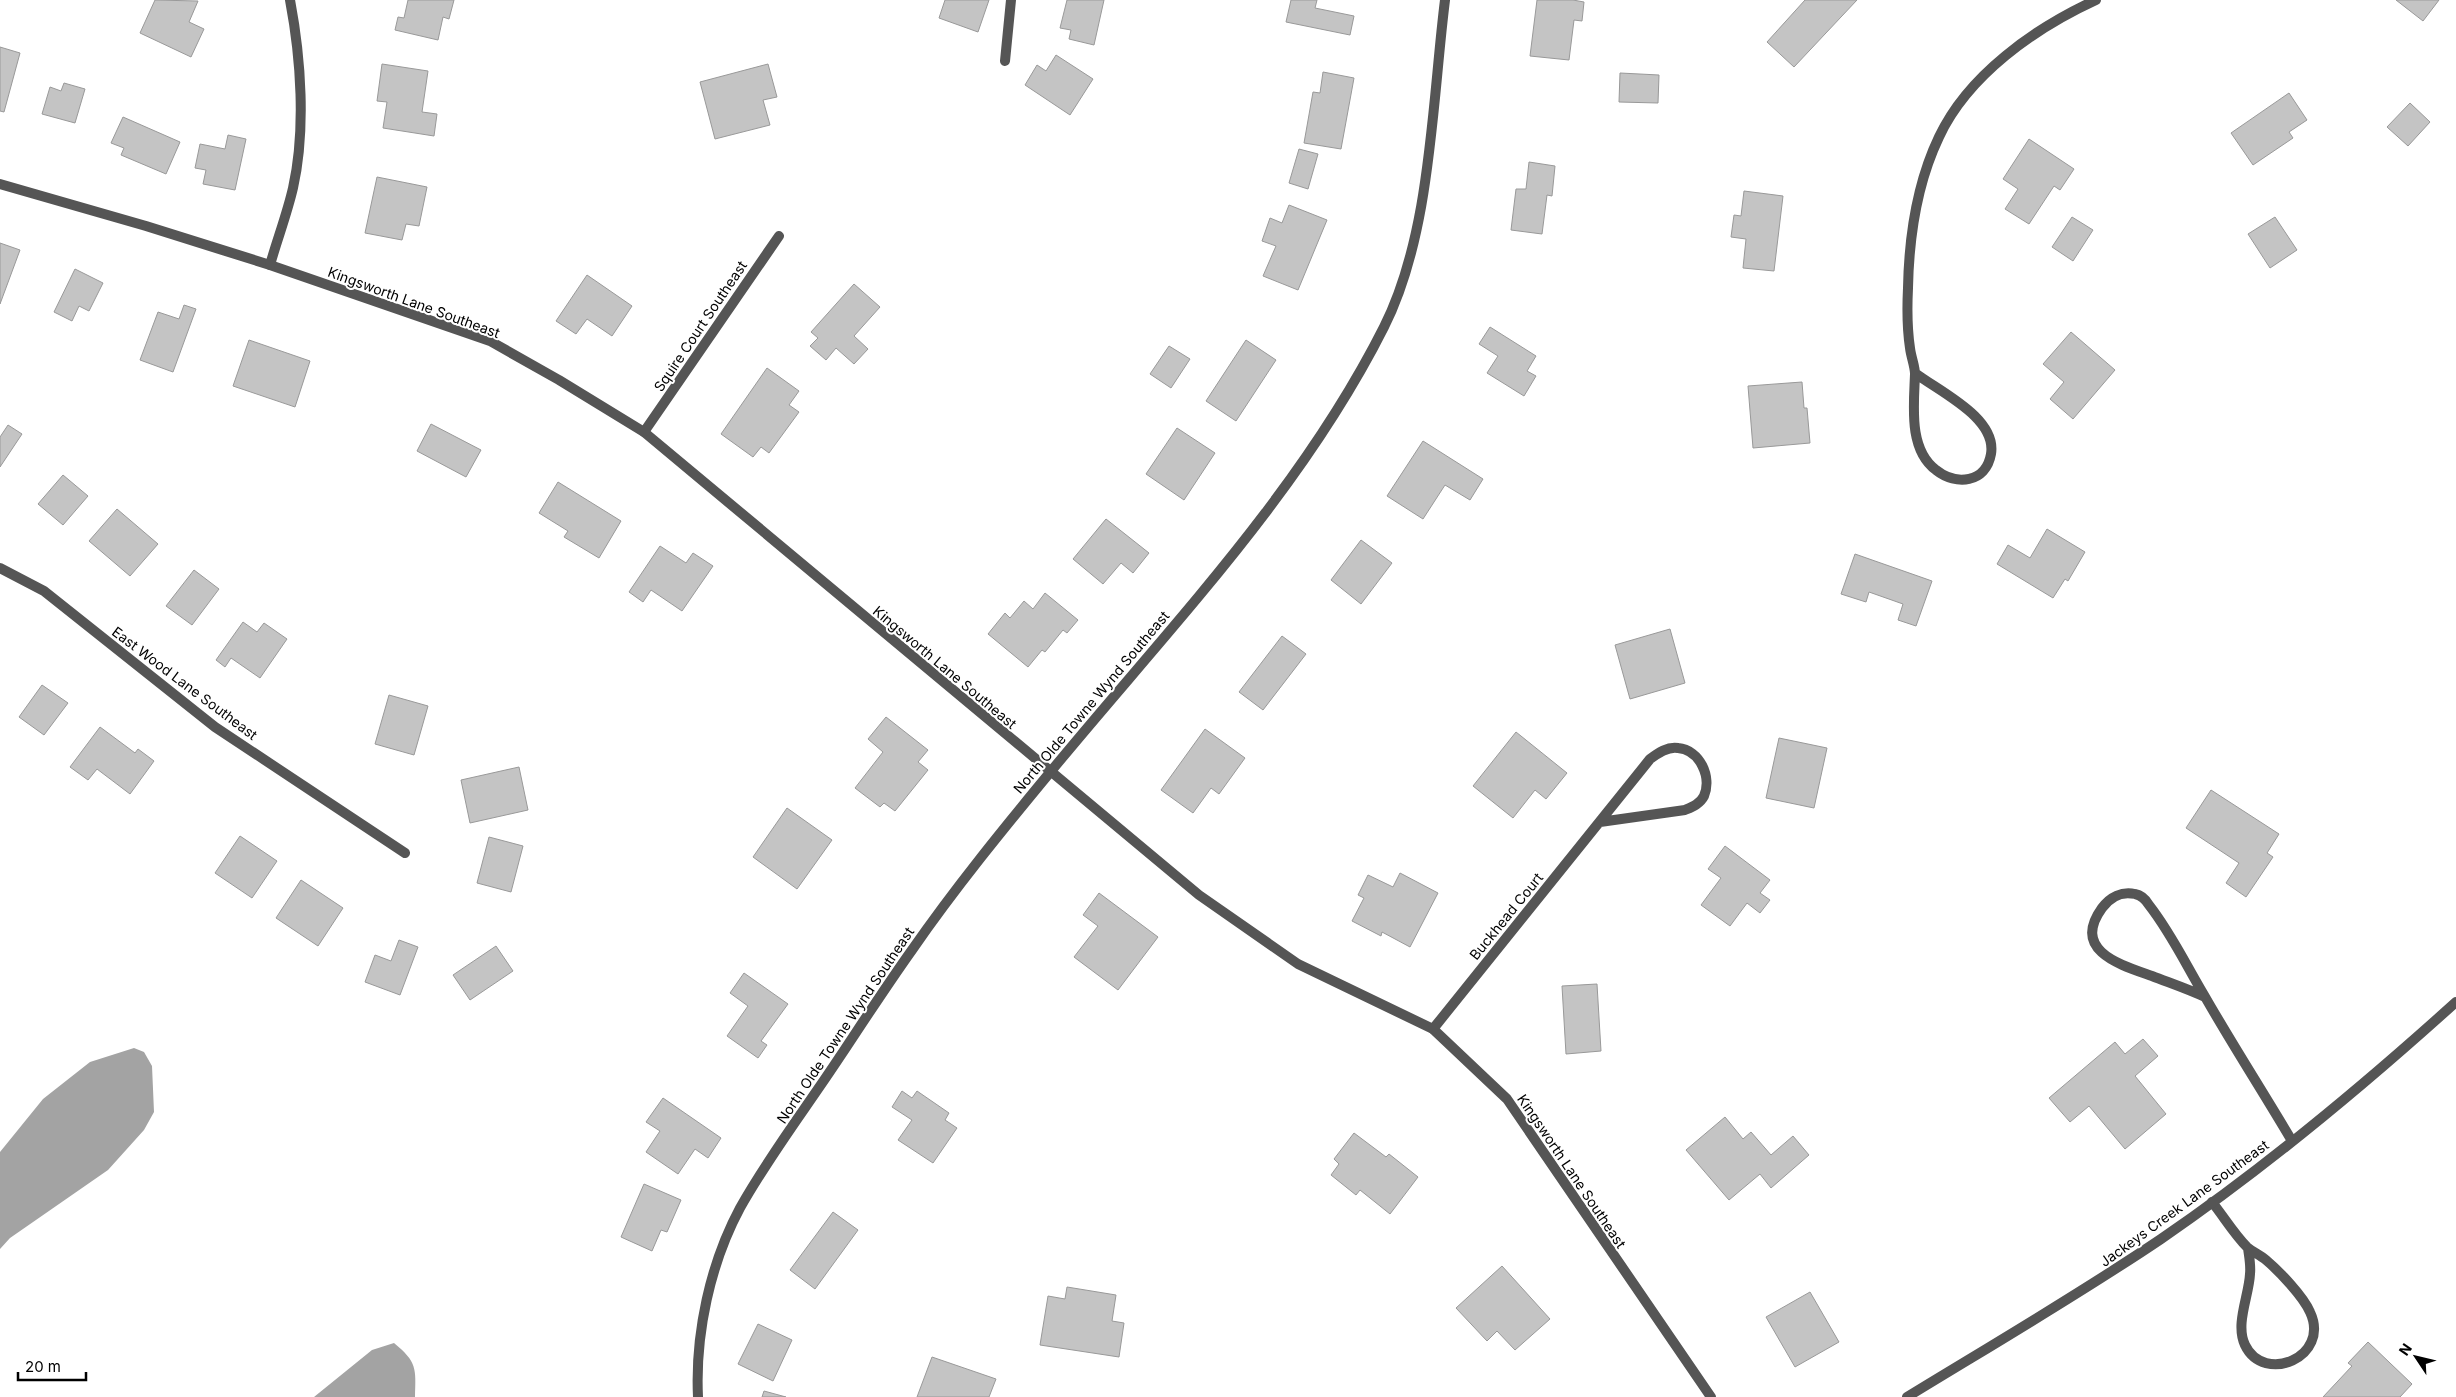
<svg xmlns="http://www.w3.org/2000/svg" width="2456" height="1397" font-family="Inter,sans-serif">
<rect width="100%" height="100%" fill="#fff"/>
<g fill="#a3a3a3">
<path d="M134,1048L144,1052L152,1066L154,1112L144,1130L108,1170L10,1238L0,1249V1152L43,1099L90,1062Z"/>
<path d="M394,1343C417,1362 416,1368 415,1397H314L372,1350Z"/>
</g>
<g fill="#c4c4c4" stroke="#999">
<path d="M155,0L198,1L189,22L204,29L191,57L140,33Z"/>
<path d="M408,0H454L449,19L443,17L438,40L395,30L398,17L404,18Z"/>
<path d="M945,0H989L978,32L939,18Z"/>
<path d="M1067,0H1104L1094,45L1069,39L1071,30L1060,28Z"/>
<path d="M1291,0H1317L1315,8L1354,16L1350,35L1286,22Z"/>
<path d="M1537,0H1573L1584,2L1582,21L1574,20L1569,60L1530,56Z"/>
<path d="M1805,0H1857L1794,67L1767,42Z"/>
<path d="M2396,0H2439L2423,21Z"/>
<path d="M0,47L20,53L4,112L0,111Z"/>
<path d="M1056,55L1093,79L1070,115L1025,85L1037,65L1046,71Z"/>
<path d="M382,64L428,71L422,112L437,114L434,136L383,128L387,102L377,101Z"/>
<path d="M768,64L777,97L763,100L770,125L715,139L700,82Z"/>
<path d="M1323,72L1354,78L1341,149L1304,143L1313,92L1320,93Z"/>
<path d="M1620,73L1659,75L1658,103L1619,102Z"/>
<path d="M64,83L85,89L75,123L42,114L50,87L61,91Z"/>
<path d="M2289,93L2307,120L2289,132L2293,138L2253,165L2231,133Z"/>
<path d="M2410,103L2430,122L2408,146L2387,127Z"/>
<path d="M123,117L180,142L166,174L121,155L124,148L111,143Z"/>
<path d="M228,135L246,139L235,190L203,184L206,170L195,168L200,144L225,149Z"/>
<path d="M2029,139L2074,169L2060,190L2054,186L2029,224L2005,209L2018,189L2003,179Z"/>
<path d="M1299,149L1318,154L1308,189L1289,183Z"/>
<path d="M1529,162L1555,166L1552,196L1547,195L1542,234L1511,230L1516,189H1526Z"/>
<path d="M377,177L427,187L419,226L406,224L402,240L365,233Z"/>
<path d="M1744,191L1783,196L1774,271L1743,268L1746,239L1731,237L1734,215L1741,216Z"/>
<path d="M1289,205L1327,220L1298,290L1263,276L1276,246L1262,241L1270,218L1282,223Z"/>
<path d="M2072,217L2093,230L2073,261L2052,247Z"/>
<path d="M2275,217L2297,250L2270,268L2248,234Z"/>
<path d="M0,243L20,250L0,304Z"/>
<path d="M75,269L103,283L89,311L79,306L72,321L54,312Z"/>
<path d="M587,275L632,306L612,336L587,319L576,334L556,321Z"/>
<path d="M854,284L880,307L854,336L868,349L854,364L836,348L826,360L810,346L818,338L811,332Z"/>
<path d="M184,305L196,309L173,372L140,360L158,312L179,319Z"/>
<path d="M1490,327L1536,356L1527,371L1536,376L1524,396L1487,373L1498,356L1479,344Z"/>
<path d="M2071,332L2115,370L2073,419L2050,399L2064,382L2043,364Z"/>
<path d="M249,340L310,361L295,407L233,386Z"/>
<path d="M1246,340L1276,360L1236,421L1206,401Z"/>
<path d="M1169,346L1190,359L1171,388L1150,374Z"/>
<path d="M767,368L799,391L789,405L799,412L769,453L761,447L753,457L721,434Z"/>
<path d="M1802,382L1804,408H1807L1810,443L1753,448L1748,386Z"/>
<path d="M431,424L481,450L466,477L417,451Z"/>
<path d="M8,425L22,434L0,467V437Z"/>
<path d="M1177,428L1215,453L1184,500L1146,474Z"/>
<path d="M1423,441L1483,479L1470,500L1445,485L1423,519L1387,496Z"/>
<path d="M63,475L88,496L63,525L38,504Z"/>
<path d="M558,482L621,521L599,558L564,537L568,531L539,513Z"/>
<path d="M117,509L158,544L130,576L89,541Z"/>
<path d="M1106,519L1149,553L1133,573L1121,563L1103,584L1073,559Z"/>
<path d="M2047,529L2085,552L2068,581L2065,579L2053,598L1997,564L2008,545L2030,558Z"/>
<path d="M1361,540L1392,563L1361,604L1331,580Z"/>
<path d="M660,546L686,563L693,553L713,566L682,611L651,590L643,602L629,592Z"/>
<path d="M1855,554L1932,581L1916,626L1898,620L1903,604L1869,592L1866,602L1841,594Z"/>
<path d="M194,570L219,589L192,625L166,606Z"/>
<path d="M1045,593L1078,620L1067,633L1063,630L1045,652L1042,650L1028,667L988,634L1005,613L1010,618L1024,601L1033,609Z"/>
<path d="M243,622L257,632L264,623L287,639L260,678L231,658L225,667L216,660Z"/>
<path d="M1670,629L1685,683L1630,699L1615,645Z"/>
<path d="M1282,636L1306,654L1263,710L1239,692Z"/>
<path d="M42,685L68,703L44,735L19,717Z"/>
<path d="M389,695L428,706L414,755L375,744Z"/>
<path d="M886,717L928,750L918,762L928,770L895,811L884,803L880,807L855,788L883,752L868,739Z"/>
<path d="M100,727L135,753L138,749L154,761L130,794L97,769L88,780L70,767Z"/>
<path d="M1205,729L1245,758L1219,794L1211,788L1193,813L1161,790Z"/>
<path d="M1516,732L1567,773L1546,799L1535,790L1513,818L1473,786Z"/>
<path d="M1779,738L1827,748L1814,808L1766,798Z"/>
<path d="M519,767L528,810L470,823L461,780Z"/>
<path d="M2211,790L2279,834L2267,853L2273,857L2246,897L2226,883L2239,863L2186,828Z"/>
<path d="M787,808L832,840L797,889L753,857Z"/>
<path d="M240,836L277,861L252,898L215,873Z"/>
<path d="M489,837L523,846L511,892L477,883Z"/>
<path d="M1725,846L1770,880L1760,893L1770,900L1760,913L1747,903L1730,926L1701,905L1721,878L1708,869Z"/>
<path d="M1400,873L1438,893L1410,947L1382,932L1381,936L1352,921L1364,898L1358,895L1368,875L1393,887Z"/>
<path d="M301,880L343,908L318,946L276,918Z"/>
<path d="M1099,893L1158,937L1118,990L1074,957L1098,926L1083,915Z"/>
<path d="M399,940L418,947L400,995L365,982L375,955L391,961Z"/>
<path d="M496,946L513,971L470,1000L453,975Z"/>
<path d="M744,973L788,1004L761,1041L767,1045L758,1058L727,1036L748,1006L730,993Z"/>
<path d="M1597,984L1601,1051L1566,1054L1562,986Z"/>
<path d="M2143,1039L2158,1056L2135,1076L2166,1114L2125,1149L2089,1106L2070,1122L2049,1098L2115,1042L2125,1054Z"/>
<path d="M902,1091L912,1098L917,1091L949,1113L945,1120L957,1128L933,1163L898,1140L912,1120L892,1107Z"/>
<path d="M663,1098L721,1138L708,1158L695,1149L678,1174L646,1152L660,1131L646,1122Z"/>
<path d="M1725,1117L1743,1139L1751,1132L1771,1155L1793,1136L1809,1155L1771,1188L1760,1174L1729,1200L1686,1150Z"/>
<path d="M1354,1133L1386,1157L1389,1154L1418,1177L1390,1214L1360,1190L1356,1195L1331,1175L1339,1164L1334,1159Z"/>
<path d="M644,1184L681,1200L667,1232L661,1230L652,1251L621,1237Z"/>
<path d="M833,1212L858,1230L815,1289L790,1270Z"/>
<path d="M1502,1266L1550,1319L1515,1350L1497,1331L1487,1341L1456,1308Z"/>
<path d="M1067,1287L1116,1295L1112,1321L1124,1323L1119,1357L1040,1345L1048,1296L1065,1299Z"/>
<path d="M1810,1292L1839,1342L1795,1367L1766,1317Z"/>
<path d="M758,1324L792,1340L773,1381L738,1364Z"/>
<path d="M2368,1342L2412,1384L2400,1397H2323L2352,1366L2348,1363Z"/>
<path d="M932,1357L996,1379L989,1397H917Z"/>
<path d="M764,1391L786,1397H762Z"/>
</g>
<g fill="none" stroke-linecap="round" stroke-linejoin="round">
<path stroke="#555" stroke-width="10" d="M1005,61L1011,0"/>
<g stroke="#555" stroke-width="10">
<path d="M0,184L146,226L270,265L490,341L559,380L644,432L1199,895L1298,964L1433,1029L1507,1099L1711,1397"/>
<path d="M270,265C277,240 287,214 293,188C306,130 301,58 290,0"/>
<path d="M1915,373C1940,392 1997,418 1991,454C1986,483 1956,486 1936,470C1908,449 1914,405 1915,374C1915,366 1911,357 1910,348C1907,328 1907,308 1908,288C1909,237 1917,183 1939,137C1968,75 2035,28 2096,0"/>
<path d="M644,432L779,236"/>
<path d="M0,568L44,591L215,727L405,853"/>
<path d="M2205,997C2188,989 2170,983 2152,976C2121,965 2071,951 2102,908C2110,897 2122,891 2135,894C2141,895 2146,900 2149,905C2171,933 2186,965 2204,995C2232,1044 2263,1092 2292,1141"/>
<path d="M1433,1029L1650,759C1658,753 1668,746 1678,748C1700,750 1712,777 1704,796C1700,804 1692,807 1685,810L1600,822"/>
<path d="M2212,1202C2224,1217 2234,1234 2247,1247C2253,1252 2260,1255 2266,1260C2279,1271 2303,1296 2310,1312C2331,1357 2264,1385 2245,1345C2235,1324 2249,1296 2250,1274C2251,1265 2249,1256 2248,1248"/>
<path d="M698,1397C695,1334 710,1264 740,1208C769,1156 806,1108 839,1058C863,1022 887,985 912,950C955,888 1004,828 1052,770C1169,628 1301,492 1384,327C1431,234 1432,103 1445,0"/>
<path d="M1907,1397C1992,1345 2078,1295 2161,1239C2265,1168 2363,1086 2456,1002"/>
</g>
</g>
<g text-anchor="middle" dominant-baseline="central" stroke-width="4" stroke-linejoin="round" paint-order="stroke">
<g font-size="14" fill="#000" stroke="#fff">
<text transform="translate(414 302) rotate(20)">Kingsworth Lane Southeast</text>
<text transform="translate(700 326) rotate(-56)">Squire Court Southeast</text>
<text transform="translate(945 667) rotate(40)">Kingsworth Lane Southeast</text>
<text transform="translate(185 683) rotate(37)">East Wood Lane Southeast</text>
<text transform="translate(1091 702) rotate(-50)">North Olde Towne Wynd Southeast</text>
<text transform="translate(1506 916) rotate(-51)">Buckhead Court</text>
<text transform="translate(845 1025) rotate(-56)">North Olde Towne Wynd Southeast</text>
<text transform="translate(1572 1171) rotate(56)">Kingsworth Lane Southeast</text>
<text transform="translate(2184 1203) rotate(-36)">Jackeys Creek Lane Southeast</text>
</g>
</g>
<g transform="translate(2416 1357) rotate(305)" stroke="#ffffff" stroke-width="4" paint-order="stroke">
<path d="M0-4L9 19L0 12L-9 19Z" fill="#000000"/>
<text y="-8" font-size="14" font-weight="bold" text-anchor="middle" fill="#000000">N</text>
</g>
<path d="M18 1372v8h68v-8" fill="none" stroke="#000000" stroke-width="2.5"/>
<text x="25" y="1372" font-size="15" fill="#000000" stroke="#ffffff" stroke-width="4" paint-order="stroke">20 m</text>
</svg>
